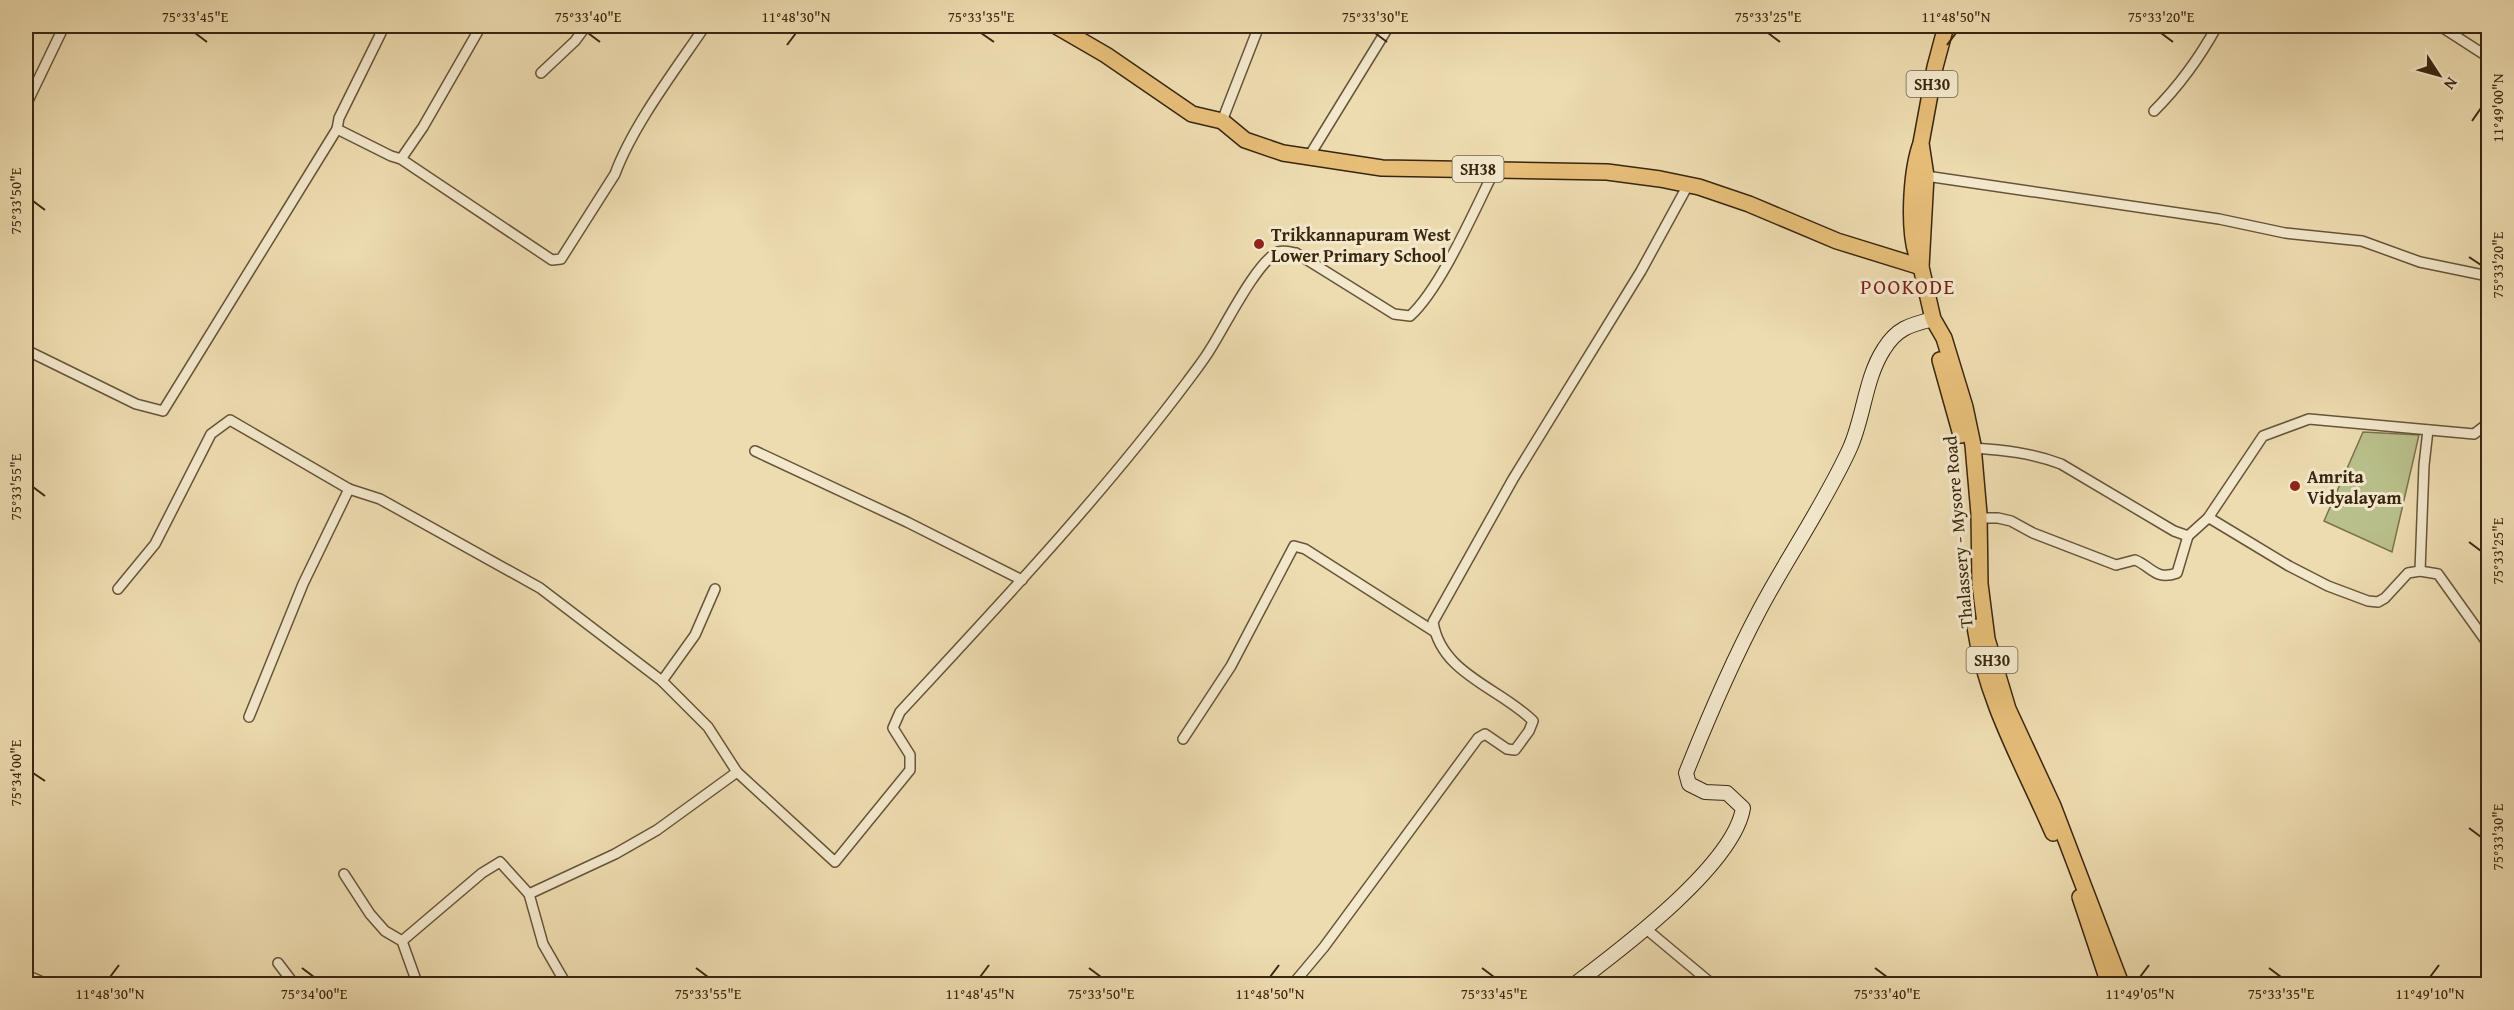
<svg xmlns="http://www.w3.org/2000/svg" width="2514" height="1010" font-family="'Gentium Book Plus',serif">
<rect width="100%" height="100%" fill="#eddcb0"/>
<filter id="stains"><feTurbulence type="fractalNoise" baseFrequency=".00333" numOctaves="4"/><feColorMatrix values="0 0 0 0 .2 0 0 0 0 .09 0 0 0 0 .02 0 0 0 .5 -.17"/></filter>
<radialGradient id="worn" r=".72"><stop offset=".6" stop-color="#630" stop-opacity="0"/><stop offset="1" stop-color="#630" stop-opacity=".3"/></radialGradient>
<path fill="#b9c08b" stroke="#7a734e" stroke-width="1.5" d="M2363,432L2419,435L2392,552L2324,521Z"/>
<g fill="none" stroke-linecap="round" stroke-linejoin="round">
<g stroke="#675438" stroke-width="12">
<g id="street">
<path d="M2440,26L2488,57"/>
<path d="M541,73L575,41L586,26"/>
<path d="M26,105L64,26"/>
<path d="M2154,111C2180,85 2200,57 2217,26"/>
<path d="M1222,121L1259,26"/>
<path d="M337,129L391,156L401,159L552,260L561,259L615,174C633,125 676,69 705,26"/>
<path d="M1308,158L1389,26"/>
<path d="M401,159L423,127L481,26"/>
<path d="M1926,176L2219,219L2285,233L2362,241L2420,262L2488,276"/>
<path d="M26,350L136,404L163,411L337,129L339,118L381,33"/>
<path d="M1973,448C2004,450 2032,453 2061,464L2174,531L2188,536L2208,518L2211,519L2289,566L2328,586L2368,601L2378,602L2385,598L2408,573L2420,571L2438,574L2488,644"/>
<path d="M755,451L907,522L1022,580"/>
<path d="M1979,518H1998L2011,521L2033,533L2116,565L2135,560C2151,566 2155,581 2177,573L2188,536"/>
<path d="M2208,518L2263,436L2309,419L2474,434L2487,424L2488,418"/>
<path d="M2420,571L2424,465L2428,430"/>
<path d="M118,589L155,544L211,434L230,420L349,489L380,499L540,588L662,681L708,727L737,772L835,862L910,770V755L893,728L900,712C999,605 1100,498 1187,382C1195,371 1204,360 1211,348C1224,328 1257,261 1278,252C1284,250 1290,252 1296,253L1394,314L1410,316C1441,288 1475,209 1495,169"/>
<path d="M662,681L695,635L715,589"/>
<path d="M249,717L303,584L349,489"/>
<path d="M1183,739L1231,666L1294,546L1305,549L1435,632"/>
<path d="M344,874L370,914L385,931L402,941L416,980L409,984"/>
<path d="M529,894L615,854L657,830L737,772"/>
<path d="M1645,928L1712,984"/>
<path d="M402,941L482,873L500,862L529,894L543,944L566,984"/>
<path d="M278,963L294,984"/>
<path d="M26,975L47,984"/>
<path d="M1293,984L1324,947L1478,738L1485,734L1507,749L1515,750L1529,731L1533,721C1500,688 1441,674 1433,622L1513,479L1641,271L1688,185"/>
</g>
</g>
<g stroke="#3a2610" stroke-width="16">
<path id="secondary" d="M1575,984C1620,950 1734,865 1743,808L1727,793L1705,792L1689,784L1686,773C1708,718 1731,664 1759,611C1788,556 1824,505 1850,448C1864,417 1865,378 1884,349C1897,328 1910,325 1933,319"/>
</g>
<g stroke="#3a2610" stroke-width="18">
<g id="primary">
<path d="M1056,26L1106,55L1192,114L1222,121L1245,140L1283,153L1382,168L1607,172L1660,179L1699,187L1749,204L1837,241L1921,267"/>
<path d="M1946,26L1935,67L1921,143L1926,176L1921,267L1933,319L1944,338L1965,407L1973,445L1979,514L1980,584L1987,639L2008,709L2053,806L2121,984"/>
<path d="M1919,261C1907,235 1911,174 1920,146"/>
<path d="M1940,360L1961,435"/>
<path d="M1975,627C1986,701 2024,766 2053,833"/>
<path d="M2080,897L2109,984"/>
</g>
</g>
<use href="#street" stroke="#f3e8cc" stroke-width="9"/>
<use href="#secondary" stroke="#f3e8cc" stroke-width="14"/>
<use href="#primary" stroke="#e6be78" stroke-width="15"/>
</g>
<path fill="none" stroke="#3a2610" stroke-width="2" d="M195,33L207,42M588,33L600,42M981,33L994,42M1375,33L1387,42M1768,33L1780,42M2161,33L2173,42M787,45L796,33M1947,45L1956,33M2472,121L2481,108M33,201L45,210M2469,257L2481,265M33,487L45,496M2469,542L2481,551M33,773L45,781M2469,828L2481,837M302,968L314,977M696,968L708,977M1089,968L1101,977M1482,968L1494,977M1875,968L1887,977M2269,968L2281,977M110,977L119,965M980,977L989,965M1270,977L1279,965M2140,977L2149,965M2430,977L2439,965"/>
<g fill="#8f2418" stroke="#f3e8cc" stroke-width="2">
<circle cx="1259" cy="244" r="6"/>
<circle cx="2295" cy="486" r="6"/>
</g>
<g text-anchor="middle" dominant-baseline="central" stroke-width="6" stroke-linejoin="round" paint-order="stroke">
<g fill="#f3e8cc" stroke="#726048" stroke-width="1.5">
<rect x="1906.5" y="71" width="51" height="26" rx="4.5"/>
<rect x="1452.5" y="156" width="51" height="26" rx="4.5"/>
<rect x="1966.5" y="647" width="51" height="26" rx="4.5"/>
</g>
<g font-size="16" font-weight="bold" fill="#3a2610">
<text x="1932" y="84">SH30</text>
<text x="1478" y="169">SH38</text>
<text x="1992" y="660">SH30</text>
</g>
<g font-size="18" font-weight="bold" fill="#3a2610" stroke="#f3e8cc" text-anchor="start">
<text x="1271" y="234">Trikkannapuram West<tspan x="1271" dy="21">Lower Primary School</tspan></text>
<text x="2307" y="476">Amrita<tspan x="2307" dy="21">Vidyalayam</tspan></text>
</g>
<g font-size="18" fill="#3a2610" stroke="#f3e8cc">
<text transform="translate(1958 532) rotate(-95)">Thalassery - Mysore Road</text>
</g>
<g font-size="21" letter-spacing="1.5" fill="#7a1f14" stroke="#f3e8cc">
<text x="1908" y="286">POOKODE</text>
</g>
</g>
<rect width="2514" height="1010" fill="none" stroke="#eddcb0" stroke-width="66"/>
<g transform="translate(2439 75) rotate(126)" stroke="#f3e8cc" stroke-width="4.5" paint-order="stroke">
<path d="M0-4.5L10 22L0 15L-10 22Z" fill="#3a2610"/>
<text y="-9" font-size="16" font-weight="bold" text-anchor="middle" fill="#3a2610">N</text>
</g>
<rect x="33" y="33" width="2448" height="944" fill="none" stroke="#3a2610" stroke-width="2"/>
<g font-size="15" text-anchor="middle" fill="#3a2610">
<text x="195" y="22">75°33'45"E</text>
<text x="588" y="22">75°33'40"E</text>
<text x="796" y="22">11°48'30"N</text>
<text x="981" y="22">75°33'35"E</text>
<text x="1375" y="22">75°33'30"E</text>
<text x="1768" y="22">75°33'25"E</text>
<text x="1956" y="22">11°48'50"N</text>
<text x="2161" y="22">75°33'20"E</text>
<text transform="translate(2498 108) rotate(-90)" y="5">11°49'00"N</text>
<text transform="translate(16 201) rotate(-90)" y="5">75°33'50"E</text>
<text transform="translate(2498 265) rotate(-90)" y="5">75°33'20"E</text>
<text transform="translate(16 487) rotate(-90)" y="5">75°33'55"E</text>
<text transform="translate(2498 551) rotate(-90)" y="5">75°33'25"E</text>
<text transform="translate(16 773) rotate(-90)" y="5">75°34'00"E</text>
<text transform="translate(2498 837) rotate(-90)" y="5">75°33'30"E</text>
<text x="110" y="999">11°48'30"N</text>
<text x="314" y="999">75°34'00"E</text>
<text x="708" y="999">75°33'55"E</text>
<text x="980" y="999">11°48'45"N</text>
<text x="1101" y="999">75°33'50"E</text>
<text x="1270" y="999">11°48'50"N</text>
<text x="1494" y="999">75°33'45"E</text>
<text x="1887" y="999">75°33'40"E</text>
<text x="2140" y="999">11°49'05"N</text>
<text x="2281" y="999">75°33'35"E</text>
<text x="2430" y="999">11°49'10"N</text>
</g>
<rect width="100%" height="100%" filter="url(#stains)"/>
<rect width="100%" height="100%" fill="url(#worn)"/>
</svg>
